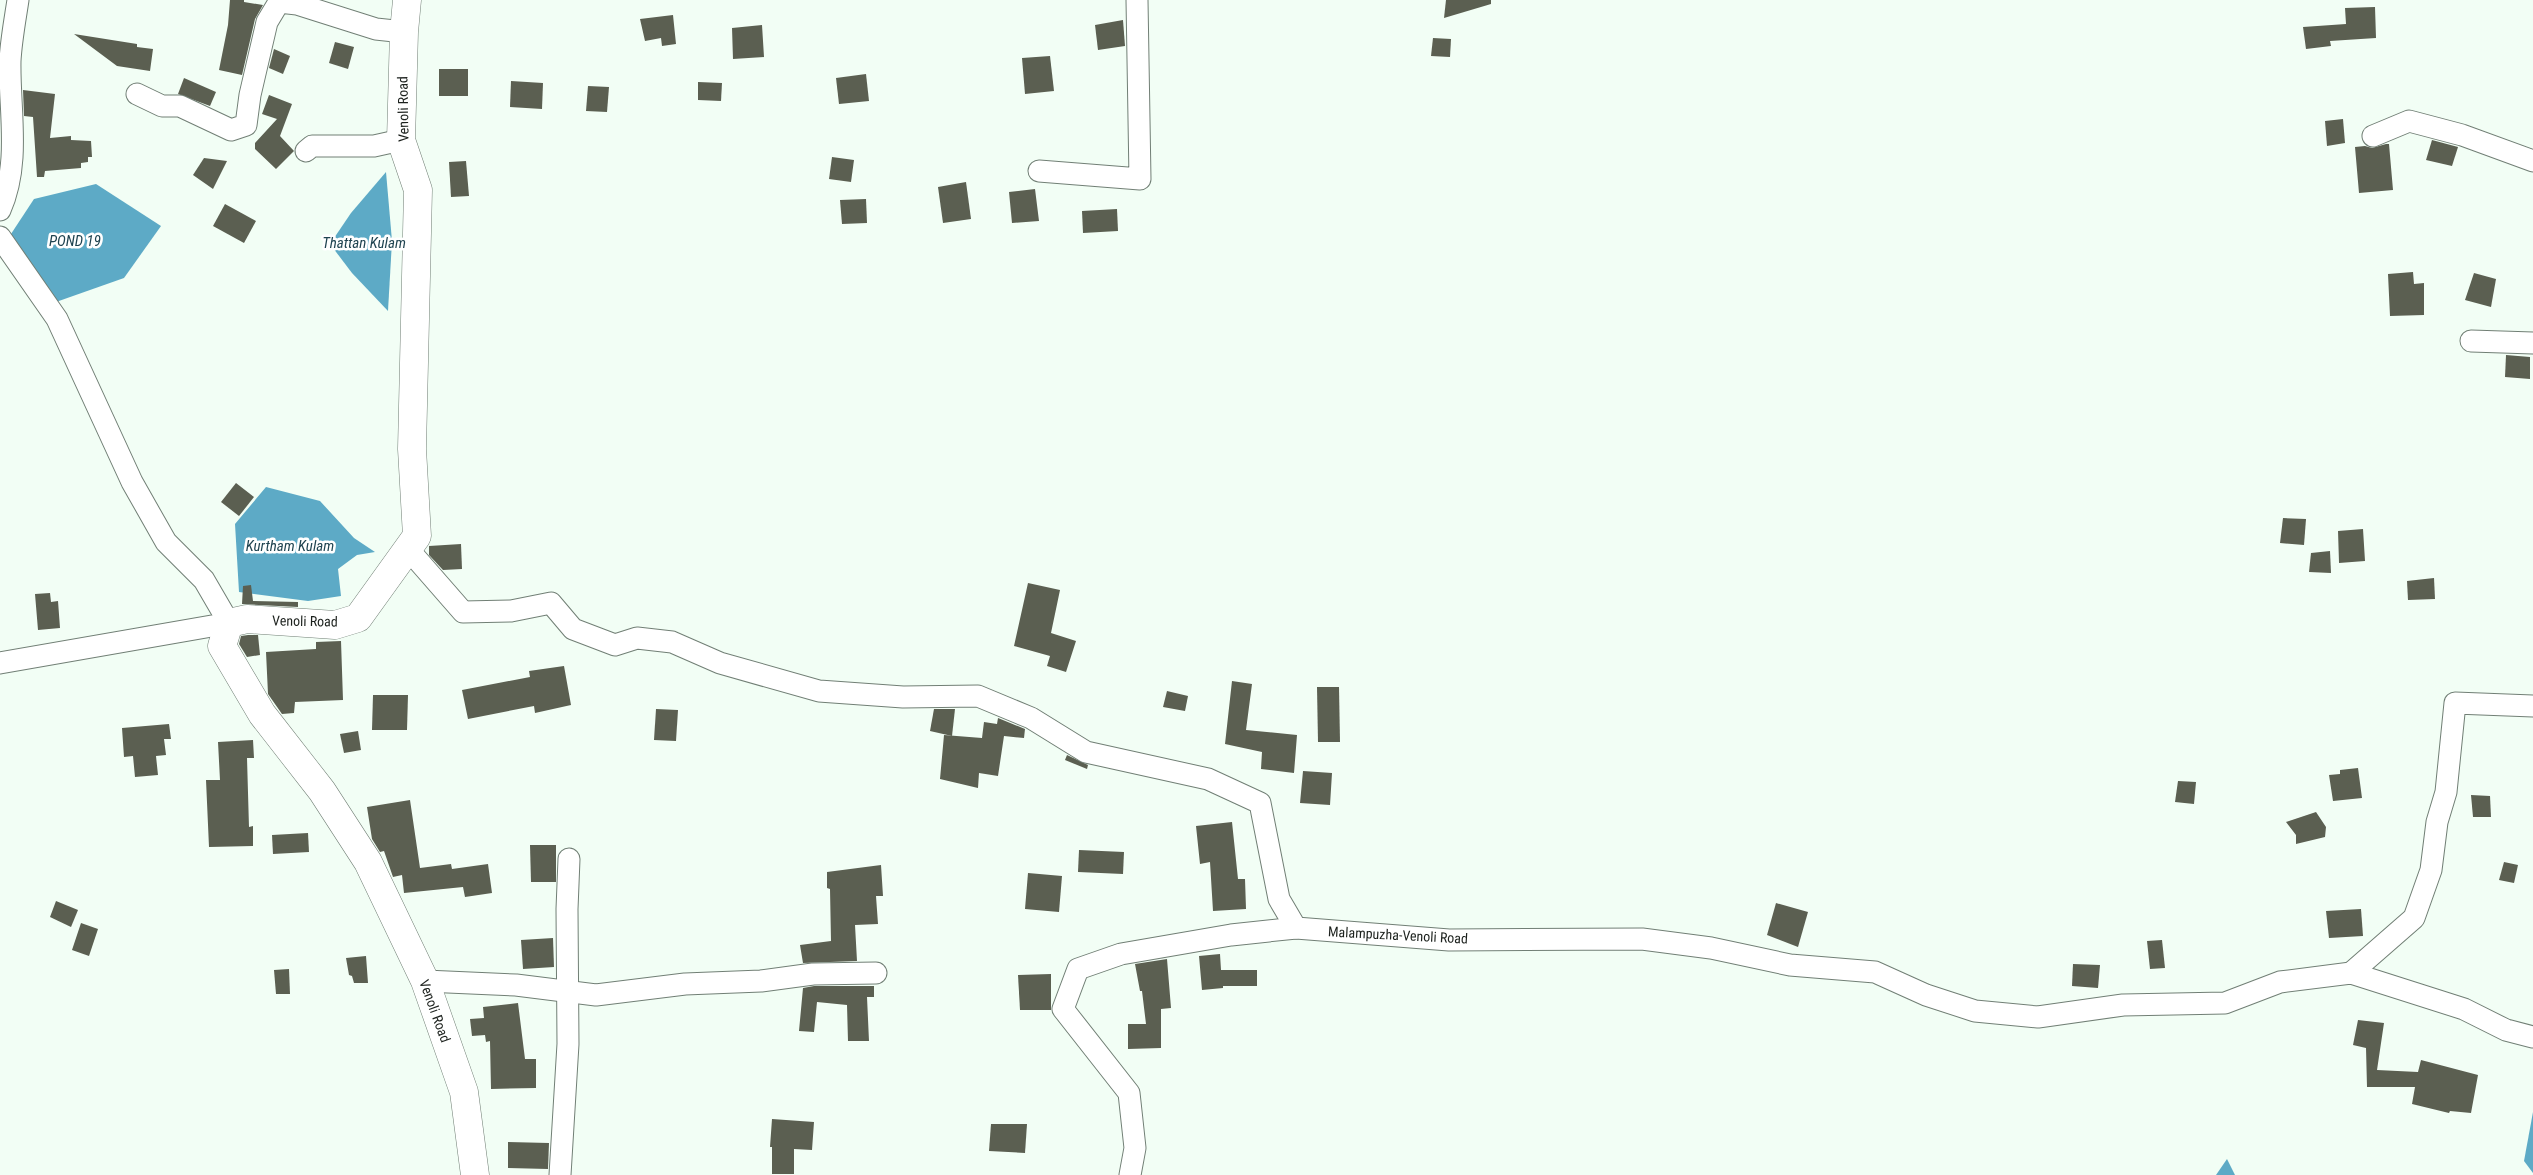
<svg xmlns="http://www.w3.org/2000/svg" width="2533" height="1175" font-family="'Roboto Condensed',sans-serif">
<rect width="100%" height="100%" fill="#f2fef5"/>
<g fill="#5daac6">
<path d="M386,172L392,241L388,311L352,273L330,244L351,213Z"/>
<path d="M96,184L161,226L124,278L56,302L9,237L34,199Z"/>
<path d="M266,487L320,501L354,538L375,552L357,555L338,569L341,596L308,601L239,592L235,524Z"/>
<path d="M2533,1112V1173L2524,1161Z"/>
<path d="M2227,1159L2235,1175H2216Z"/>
</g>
<g fill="#5b5f51">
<path d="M230,0H244V2L263,5L255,19L242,75L219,70L228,25Z"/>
<path d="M1446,0H1491V4L1444,18Z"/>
<path d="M2375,7L2376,38L2330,41L2331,46L2306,49L2303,27L2346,24L2345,8Z"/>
<path d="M673,15L676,44L662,46L661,38L645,41L640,19Z"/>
<path d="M1123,20L1125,46L1098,50L1095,25Z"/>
<path d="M762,25L764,57L733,59L732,28Z"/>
<path d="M74,34L137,44V47L153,49L150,71L117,66Z"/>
<path d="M1433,38L1451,39L1450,57L1431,56Z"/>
<path d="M335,42L354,47L348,69L329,63Z"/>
<path d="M274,49L290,56L283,74L269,68Z"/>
<path d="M1050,56L1054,91L1025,94L1022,58Z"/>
<rect x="439" y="69" width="29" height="27"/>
<path d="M866,74L869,101L839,104L836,78Z"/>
<path d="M184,78L216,92L210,106L178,94Z"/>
<path d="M511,81L543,83L542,109L510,107Z"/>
<path d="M698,82L722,83L721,101L698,100Z"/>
<path d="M588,86L609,87L607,112L586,111Z"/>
<path d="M23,90L55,94L50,138L71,136V140L91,141L92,157H88V162L81,163V168L45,171L44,177H37L33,117L24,116Z"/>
<path d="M269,95L292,104L280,136L294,151L276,169L255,149V143L277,119L262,114Z"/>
<path d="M2343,119L2345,143L2327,146L2325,121Z"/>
<path d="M2432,140L2458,147L2452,166L2426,160Z"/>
<path d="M2386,144H2389L2393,190L2359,193L2355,147L2365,146L2372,148Z"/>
<path d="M832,157L854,160L851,182L829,179Z"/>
<path d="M204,158L227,161L213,189L193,175Z"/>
<path d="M466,161L469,196L451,197L449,162Z"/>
<path d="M966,182L971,219L943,223L938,187Z"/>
<path d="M1035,189L1039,221L1012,223L1009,192Z"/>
<path d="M866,199L867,223L842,224L840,200Z"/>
<path d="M225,204L256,221L244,243L213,226Z"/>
<path d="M1117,209L1118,231L1083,233L1082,211Z"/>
<path d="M2413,272L2414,284L2424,283V315L2390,316L2388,274Z"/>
<path d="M2474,273L2496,279L2491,307L2465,300Z"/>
<path d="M2506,355L2530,357V379L2505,377Z"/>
<path d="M236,483L254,497L239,516L221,502Z"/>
<path d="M2283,518L2306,519L2304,545L2280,543Z"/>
<path d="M2363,529L2365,561L2339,563L2338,531Z"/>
<path d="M461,544L462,569L443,570L429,555V546Z"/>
<path d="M2330,551L2331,573L2309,572L2311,553Z"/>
<path d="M2434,578L2435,599L2408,600L2407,581Z"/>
<path d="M1028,583L1060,590L1051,633L1076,641L1066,672L1047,666L1050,656L1014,646Z"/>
<path d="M251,585L253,601L298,602V607L242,604L243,586Z"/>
<path d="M50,593L51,602L58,601L60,628L38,630L35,594Z"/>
<path d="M248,635H258L260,655L247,657L239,644L241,636Z"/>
<path d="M341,641L343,700L295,702L294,713L282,714L268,694L266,652L316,649V642Z"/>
<path d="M564,666L571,705L535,713L534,706L468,719L462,690L530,677L529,671Z"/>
<path d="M1232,681L1252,684L1246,730L1297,735L1294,773L1261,769L1262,752L1225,744Z"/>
<path d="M1317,687H1339L1340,742H1318Z"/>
<path d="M1167,691L1188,696L1185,711L1163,707Z"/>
<path d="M373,695H408L407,730H372Z"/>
<path d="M656,709L678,710L676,741L654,740Z"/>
<path d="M934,709H955L952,736L930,731Z"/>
<path d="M998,718L1025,729L1024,738L1004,736L998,776L979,773L978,788L940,779L944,735L982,738L984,722L997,724Z"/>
<path d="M169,724L171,739H164L166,755L156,756L158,775L135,777L133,756L124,757L122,728Z"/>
<path d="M358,731L361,750L344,753L340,734Z"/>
<path d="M253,740L254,758H247L249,827L253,826V846L209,847L206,780H220L218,742Z"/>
<path d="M1067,755L1088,765L1087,769L1065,760Z"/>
<path d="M2358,768L2362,798L2333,801L2329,775L2340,774V770Z"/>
<path d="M1303,771L1332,773L1330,805L1300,803Z"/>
<path d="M2178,781L2196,782L2194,804L2175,802Z"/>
<path d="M2471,795L2490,796L2491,817H2473Z"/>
<path d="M410,800L420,868L451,864L452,869L488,864L492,893L465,897L463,887L404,893L402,875L393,877L384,851L380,852L372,839L367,807Z"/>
<path d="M2316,812L2326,827L2325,837L2296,844V835L2286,822Z"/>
<path d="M1232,822L1238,879H1245L1246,909L1213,911L1210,862L1200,864L1196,826Z"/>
<path d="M308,833L309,852L273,854L272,835Z"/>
<path d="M530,845H556V882H531Z"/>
<path d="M1079,850L1124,852L1123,874L1078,872Z"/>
<path d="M2504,862L2518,865L2514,883L2499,880Z"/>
<path d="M881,865L883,896H876L878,924L855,925L857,961L803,963L800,945L831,941L830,889L827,888V872Z"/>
<path d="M1028,873L1062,876L1059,912L1025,909Z"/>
<path d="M56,901L78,910L71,927L50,917Z"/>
<path d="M1776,903L1808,912L1798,947L1767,935Z"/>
<path d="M2361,909L2363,936L2329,938L2326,911Z"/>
<path d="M81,923L98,929L89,956L72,950Z"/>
<path d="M553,938L554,967L523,969L521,940Z"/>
<path d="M2162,940L2165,968L2150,969L2147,941Z"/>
<path d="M1220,954L1221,970H1257V986H1223V988L1202,990L1199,956Z"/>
<path d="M366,956L368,983H354L352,976L349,975L346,958Z"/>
<path d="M1167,959L1171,1008L1161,1009V1048L1128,1049V1024H1146L1142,991H1140L1135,964Z"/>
<path d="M2073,964L2100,965L2098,988L2072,986Z"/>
<path d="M289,969L290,994H276L274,970Z"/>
<path d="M1051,974V1010H1020L1018,975Z"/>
<path d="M814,986H874V997H867L869,1041H848L847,1005L817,1002L814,1032L799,1031L803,988Z"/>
<path d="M518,1003L525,1059H536V1088L491,1089L490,1041L486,1042L485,1035L472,1036L470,1019L484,1018L483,1007Z"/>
<path d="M2358,1020L2384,1023L2377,1070L2418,1072L2421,1060L2478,1075L2471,1113L2450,1111L2449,1113L2412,1104L2415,1087H2367L2366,1048L2353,1045Z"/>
<path d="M772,1119L814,1122L812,1150L794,1149V1174H772V1147H770Z"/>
<path d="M991,1124H1027L1025,1153L989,1151Z"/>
<path d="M508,1142L549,1143L548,1169L508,1168Z"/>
</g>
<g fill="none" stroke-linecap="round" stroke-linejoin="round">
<g stroke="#717f75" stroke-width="23">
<g id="street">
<path d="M137,94L162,106H180L231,130L246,125L250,95L267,22L279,2L297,4L376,29L404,32"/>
<path d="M2373,136L2409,121L2462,135L2533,161"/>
<path d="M306,151L312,146H374L401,140"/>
<path d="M1039,171L1140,179L1137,0"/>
<path d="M0,210C21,163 9,110 10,61C11,41 15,20 18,0"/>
<path d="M0,237L57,319L132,482L166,542L204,580L229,623L0,663"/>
<path d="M2471,341L2533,343"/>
<path d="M408,549L463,612L511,611L551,603L573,629L615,645L637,638L672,642L720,663L819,691L903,697L978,696L1031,718L1086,752L1208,779L1260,803L1279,899L1296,928L1449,940L1642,939L1711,948L1790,965L1875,972L1926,995L1975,1011L2038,1017L2123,1005L2225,1003L2280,982L2351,973L2464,1009L2506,1030L2533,1037"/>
<path d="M2351,973L2414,918L2431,870L2437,822L2446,792L2455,703L2533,706"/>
<path d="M425,981L516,985L596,995L685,984L761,981L813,974L876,973"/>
<path d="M560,1175L568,1044L567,909L569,859"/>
<path d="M1130,1175L1135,1148L1129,1093L1063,1009L1078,969L1121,954L1231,935L1296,928"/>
</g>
</g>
<g stroke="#717f75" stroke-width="29">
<path id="secondary" d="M407,0L404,32L401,140L418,190L412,449L417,536L358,618L335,625L247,619L229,623L222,646L262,714L322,791L368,862L425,981L464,1092L475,1175"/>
</g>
<use href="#street" stroke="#fff" stroke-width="21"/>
<use href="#secondary" stroke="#fff" stroke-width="28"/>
</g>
<g text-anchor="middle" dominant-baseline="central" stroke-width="5" stroke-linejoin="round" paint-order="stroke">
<g font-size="14" fill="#1c211d" stroke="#fff">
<text transform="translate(403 109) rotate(-91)">Venoli Road</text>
<text transform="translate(305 621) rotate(1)">Venoli Road</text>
<text transform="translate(1398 935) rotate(3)">Malampuzha-Venoli Road</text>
<text transform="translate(435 1011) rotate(70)">Venoli Road</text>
</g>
<g font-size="15" font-style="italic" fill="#1f4350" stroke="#fff">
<text x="75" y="241">POND 19</text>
<text x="364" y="243">Thattan Kulam</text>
<text x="290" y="546">Kurtham Kulam</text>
</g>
</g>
</svg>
